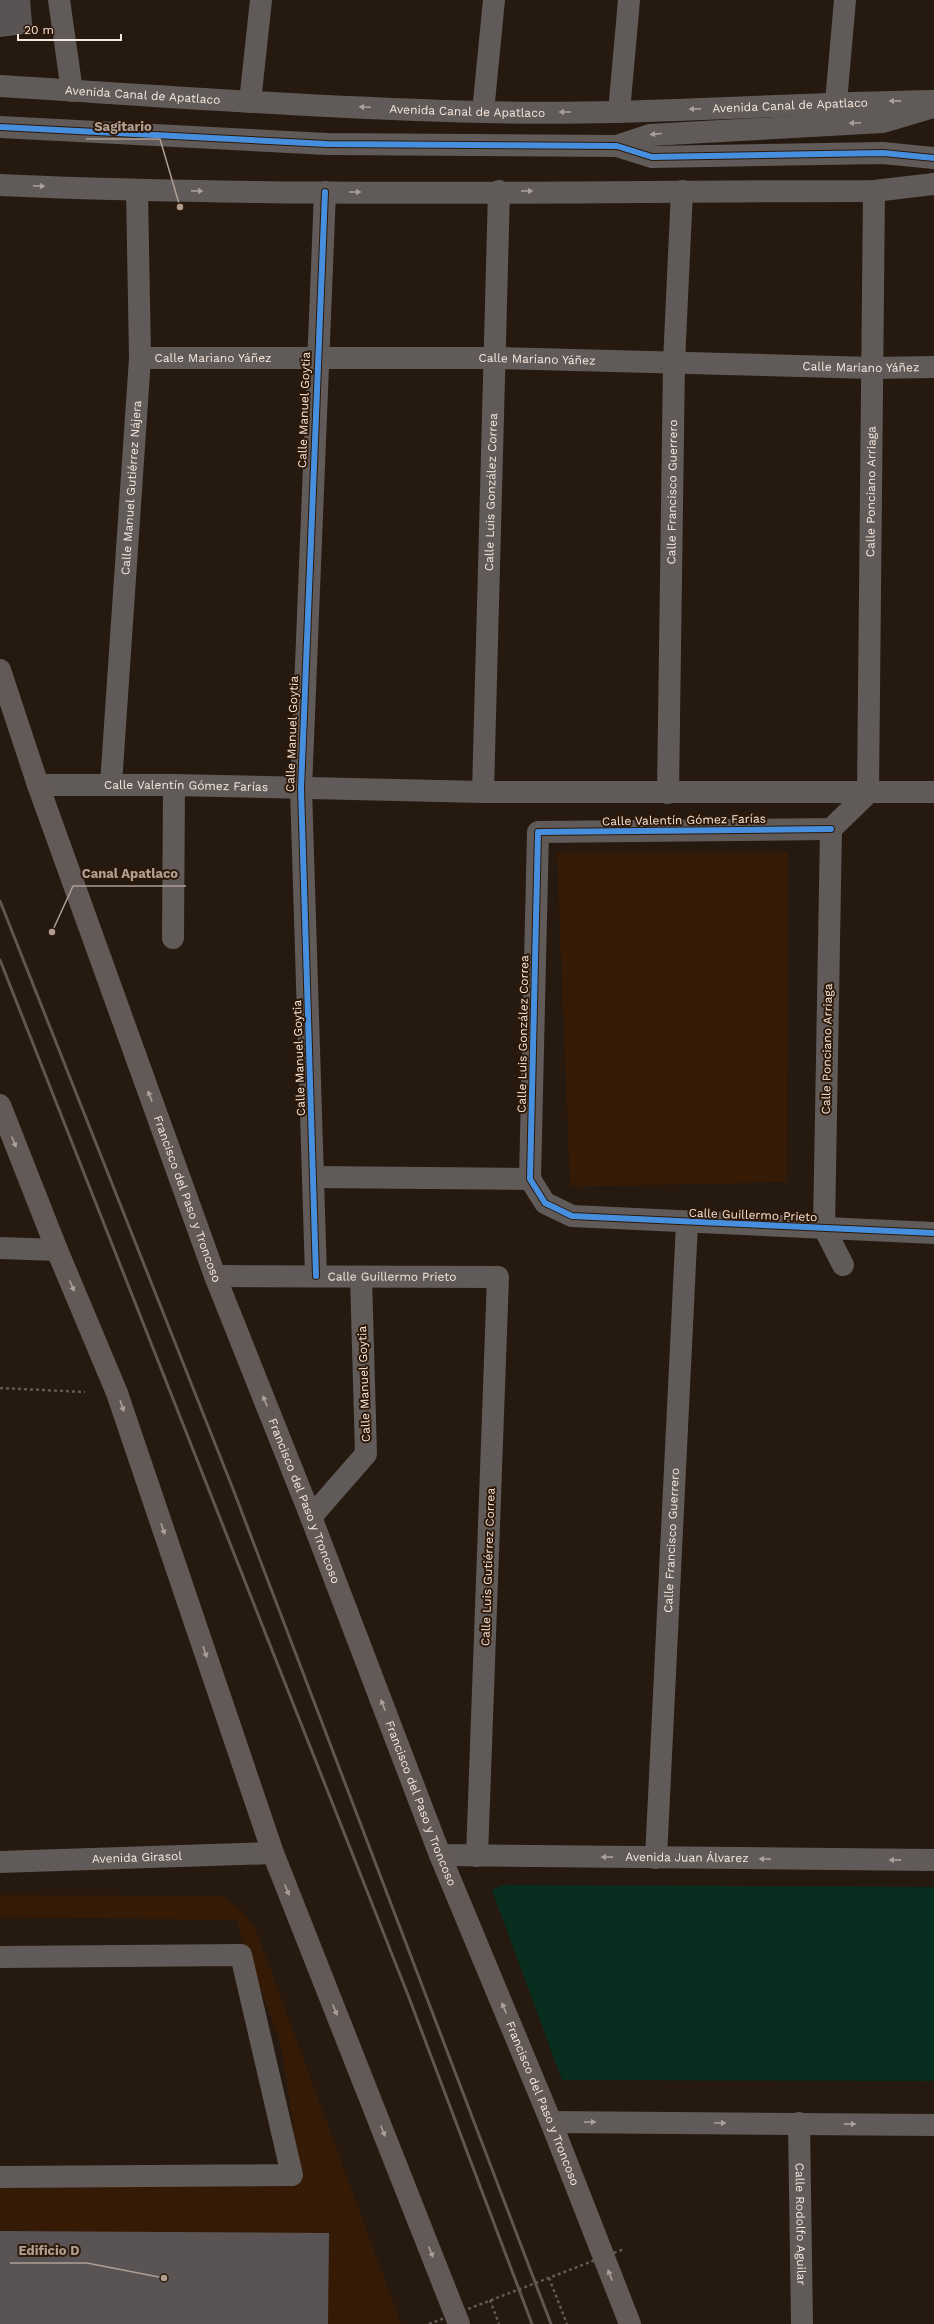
<svg xmlns="http://www.w3.org/2000/svg" width="934" height="2324" font-family="'Work Sans',sans-serif">
<rect width="100%" height="100%" fill="#251910"/>
<g fill="#351b06">
<path d="M557,853H788L787,1182L570,1187Z"/>
<path d="M0,1895L220,1896L242,1910L256,1930L401,2324H0V2187L302,2183L281,2045L236,1920L0,1917Z"/>
</g>
<path fill="#082e1f" d="M503,1885L934,1887V2081L562,2080L492,1890Z"/>
<g fill="#595354">
<path d="M0,0H30L33,33L0,37Z"/>
<path d="M0,2231L329,2233L328,2324H0Z"/>
</g>
<g fill="none" stroke-linecap="round" stroke-linejoin="round">
<g stroke="#615a57" stroke-width="2.5" stroke-dasharray="3 3" stroke-linecap="butt">
<path d="M0,1388L85,1392"/>
<path d="M549,2278L567,2324"/>
<path d="M490,2300L499,2324"/>
</g>
<g stroke="#605a58" stroke-width="22">
<path d="M59,0L72,91"/>
<path id="s1" d="M0,86C161,96 322,108 483,112C634,116 784,103 934,101"/>
<path d="M250,102L261,0"/>
<path d="M836,102L845,0"/>
<path d="M483,112L494,0"/>
<path d="M619,112L629,0"/>
<path d="M0,127L327,144L617,146L652,157L883,153L934,158"/>
<path d="M617,146L650,135L883,122L930,108"/>
<path d="M0,185C291,198 583,191 874,191L934,184"/>
<path id="s2" d="M140,358H496L873,368L934,367"/>
<path id="s3" d="M111,784L140,358L137,191"/>
<path id="s4" d="M38,785H174L483,792H934"/>
<path id="s5" d="M483,792L499,191"/>
<path id="s6" d="M668,793L674,362L682,191"/>
<path d="M831,829L538,832L530,1179L545,1203L572,1216L934,1233"/>
<path id="s7" d="M831,829L868,793L874,191"/>
<path d="M831,829L824,1228L843,1265"/>
<path d="M173,938L174,785"/>
<path d="M314,1177L530,1179"/>
<path d="M0,1248L57,1250"/>
<path id="s8" d="M215,1276L498,1277L477,1856"/>
<path d="M316,1276L301,789L325,192"/>
<path d="M311,1517L366,1454L361,1277"/>
<path id="s9" d="M440,1855L934,1860"/>
<path id="s10" d="M656,1858L687,1223"/>
<path id="s11" d="M0,1862L273,1853"/>
<path d="M0,1957L241,1955L292,2175L0,2177"/>
<path d="M551,2122L934,2125"/>
<path id="s12" d="M799,2123L802,2324"/>
</g>
<g stroke="#635956" stroke-width="22">
<path id="s13" d="M0,670L38,785L215,1276L311,1517L440,1855L551,2122L630,2324"/>
<path d="M0,1105L57,1250L117,1393L273,1853L459,2324"/>
</g>
<g stroke="#5f5651" stroke-width="3">
<path d="M0,901L233,1489L551,2324"/>
<path d="M0,960L408,1995L532,2324"/>
</g>
<path stroke="#615a57" stroke-width="2.5" stroke-dasharray="3 3" stroke-linecap="butt" d="M429,2324L624,2249"/>
<g stroke="#2e1807" stroke-width="8">
<g id="cycleway">
<path d="M0,127L327,144L617,146L652,157L883,153L934,158"/>
<path d="M831,829L538,832L530,1179L545,1203L572,1216L934,1233"/>
<path d="M316,1276L301,789L325,192"/>
</g>
</g>
<use href="#cycleway" stroke="#468fdf" stroke-width="6"/>
</g>
<defs><path id="oneway-solid" d="M-6-.8H1V-3.2L6.5 0L1 3.2V.8H-6Z"/></defs>
<g fill="#aca09a">
<use href="#oneway-solid" transform="translate(895 101) rotate(179)"/>
<use href="#oneway-solid" transform="translate(365 107) rotate(-177)"/>
<use href="#oneway-solid" transform="translate(695 109) rotate(177)"/>
<use href="#oneway-solid" transform="translate(565 112) rotate(-180)"/>
<use href="#oneway-solid" transform="translate(855 123) rotate(177)"/>
<use href="#oneway-solid" transform="translate(656 134) rotate(175)"/>
<use href="#oneway-solid" transform="translate(39 186) rotate(3)"/>
<use href="#oneway-solid" transform="translate(197 191)"/>
<use href="#oneway-solid" transform="translate(527 191)"/>
<use href="#oneway-solid" transform="translate(355 192)"/>
<use href="#oneway-solid" transform="translate(607 1857) rotate(-179)"/>
<use href="#oneway-solid" transform="translate(765 1859) rotate(-179)"/>
<use href="#oneway-solid" transform="translate(895 1860) rotate(-179)"/>
<use href="#oneway-solid" transform="translate(590 2122)"/>
<use href="#oneway-solid" transform="translate(720 2123)"/>
<use href="#oneway-solid" transform="translate(850 2124) rotate(1)"/>
</g>
<g fill="#ada09a">
<use href="#oneway-solid" transform="translate(150 1096) rotate(-110)"/>
<use href="#oneway-solid" transform="translate(14 1142) rotate(68)"/>
<use href="#oneway-solid" transform="translate(72 1286) rotate(67)"/>
<use href="#oneway-solid" transform="translate(265 1401) rotate(-112)"/>
<use href="#oneway-solid" transform="translate(122 1406) rotate(71)"/>
<use href="#oneway-solid" transform="translate(163 1529) rotate(71)"/>
<use href="#oneway-solid" transform="translate(205 1652) rotate(71)"/>
<use href="#oneway-solid" transform="translate(383 1705) rotate(-111)"/>
<use href="#oneway-solid" transform="translate(287 1890) rotate(68)"/>
<use href="#oneway-solid" transform="translate(504 2008) rotate(-113)"/>
<use href="#oneway-solid" transform="translate(335 2010) rotate(68)"/>
<use href="#oneway-solid" transform="translate(383 2131) rotate(68)"/>
<use href="#oneway-solid" transform="translate(431 2252) rotate(68)"/>
<use href="#oneway-solid" transform="translate(610 2275) rotate(-111)"/>
</g>
<g text-anchor="middle" dominant-baseline="central" stroke-width="4" stroke-linejoin="round" paint-order="stroke">
<g font-size="12" fill="#f7e7dd" stroke="#2e1807">
<text stroke="none"><textPath href="#s1" startOffset="143">Avenida Canal de Apatlaco</textPath></text>
<text stroke="none"><textPath href="#s1" startOffset="791">Avenida Canal de Apatlaco</textPath></text>
<text stroke="none"><textPath href="#s1" startOffset="468">Avenida Canal de Apatlaco</textPath></text>
<text stroke="none"><textPath href="#s2" startOffset="73">Calle Mariano Yáñez</textPath></text>
<text stroke="none"><textPath href="#s2" startOffset="397">Calle Mariano Yáñez</textPath></text>
<text stroke="none"><textPath href="#s2" startOffset="721">Calle Mariano Yáñez</textPath></text>
<text transform="translate(304 410) rotate(-88)">Calle Manuel Goytia</text>
<text stroke="none"><textPath href="#s3" startOffset="297">Calle Manuel Gutiérrez Nájera</textPath></text>
<text stroke="none"><textPath href="#s5" startOffset="300">Calle Luis González Correa</textPath></text>
<text stroke="none"><textPath href="#s6" startOffset="301">Calle Francisco Guerrero</textPath></text>
<text stroke="none"><textPath href="#s7" startOffset="353">Calle Ponciano Arriaga</textPath></text>
<text transform="translate(292 734) rotate(-88)">Calle Manuel Goytia</text>
<text stroke="none"><textPath href="#s4" startOffset="148">Calle Valentín Gómez Farías</textPath></text>
<text transform="translate(684 820) rotate(-1)">Calle Valentín Gómez Farías</text>
<text transform="translate(523 1034) rotate(-89)">Calle Luis González Correa</text>
<text transform="translate(827 1049) rotate(-89)">Calle Ponciano Arriaga</text>
<text transform="translate(299 1058) rotate(-92)">Calle Manuel Goytia</text>
<text stroke="none"><textPath href="#s13" startOffset="561">Francisco del Paso y Troncoso</textPath></text>
<text transform="translate(753 1215) rotate(2)">Calle Guillermo Prieto</text>
<text stroke="none"><textPath href="#s8" startOffset="177">Calle Guillermo Prieto</textPath></text>
<text transform="translate(364 1384) rotate(-92)">Calle Manuel Goytia</text>
<text stroke="none"><textPath href="#s13" startOffset="885">Francisco del Paso y Troncoso</textPath></text>
<text stroke="none"><textPath href="#s10" startOffset="318">Calle Francisco Guerrero</textPath></text>
<text transform="translate(488 1567) rotate(-88)">Calle Luis Gutiérrez Correa</text>
<text stroke="none"><textPath href="#s13" startOffset="1209">Francisco del Paso y Troncoso</textPath></text>
<text stroke="none"><textPath href="#s11" startOffset="137">Avenida Girasol</textPath></text>
<text stroke="none"><textPath href="#s9" startOffset="247">Avenida Juan Álvarez</textPath></text>
<text stroke="none"><textPath href="#s13" startOffset="1533">Francisco del Paso y Troncoso</textPath></text>
<text stroke="none"><textPath href="#s12" startOffset="101">Calle Rodolfo Aguilar</textPath></text>
</g>
</g>
<path fill="none" stroke="#ae9f95" stroke-width="1.5" d="M180 207L160 139H86M52 932L73 886H186M164 2278L87 2263H10"/>
<g fill="#ae9f95" stroke="#2e1807" stroke-width="1.5">
<circle cx="180" cy="207" r="4"/>
<circle cx="52" cy="932" r="4"/>
<circle cx="164" cy="2278" r="4"/>
</g>
<g font-size="13" text-anchor="middle" font-weight="bold" fill="#ae9f95" stroke="#2e1807" stroke-width="4" stroke-linejoin="round" paint-order="stroke">
<text x="123" y="131">Sagitario</text>
<text x="130" y="878">Canal Apatlaco</text>
<text x="49" y="2255">Edificio D</text>
</g>
<path d="M18 34v6h103v-6" fill="none" stroke="#f7e7dd" stroke-width="2"/>
<text x="24" y="34" font-size="12" fill="#f7e7dd" stroke="#2e1807" stroke-width="3" paint-order="stroke">20 m</text>
</svg>
